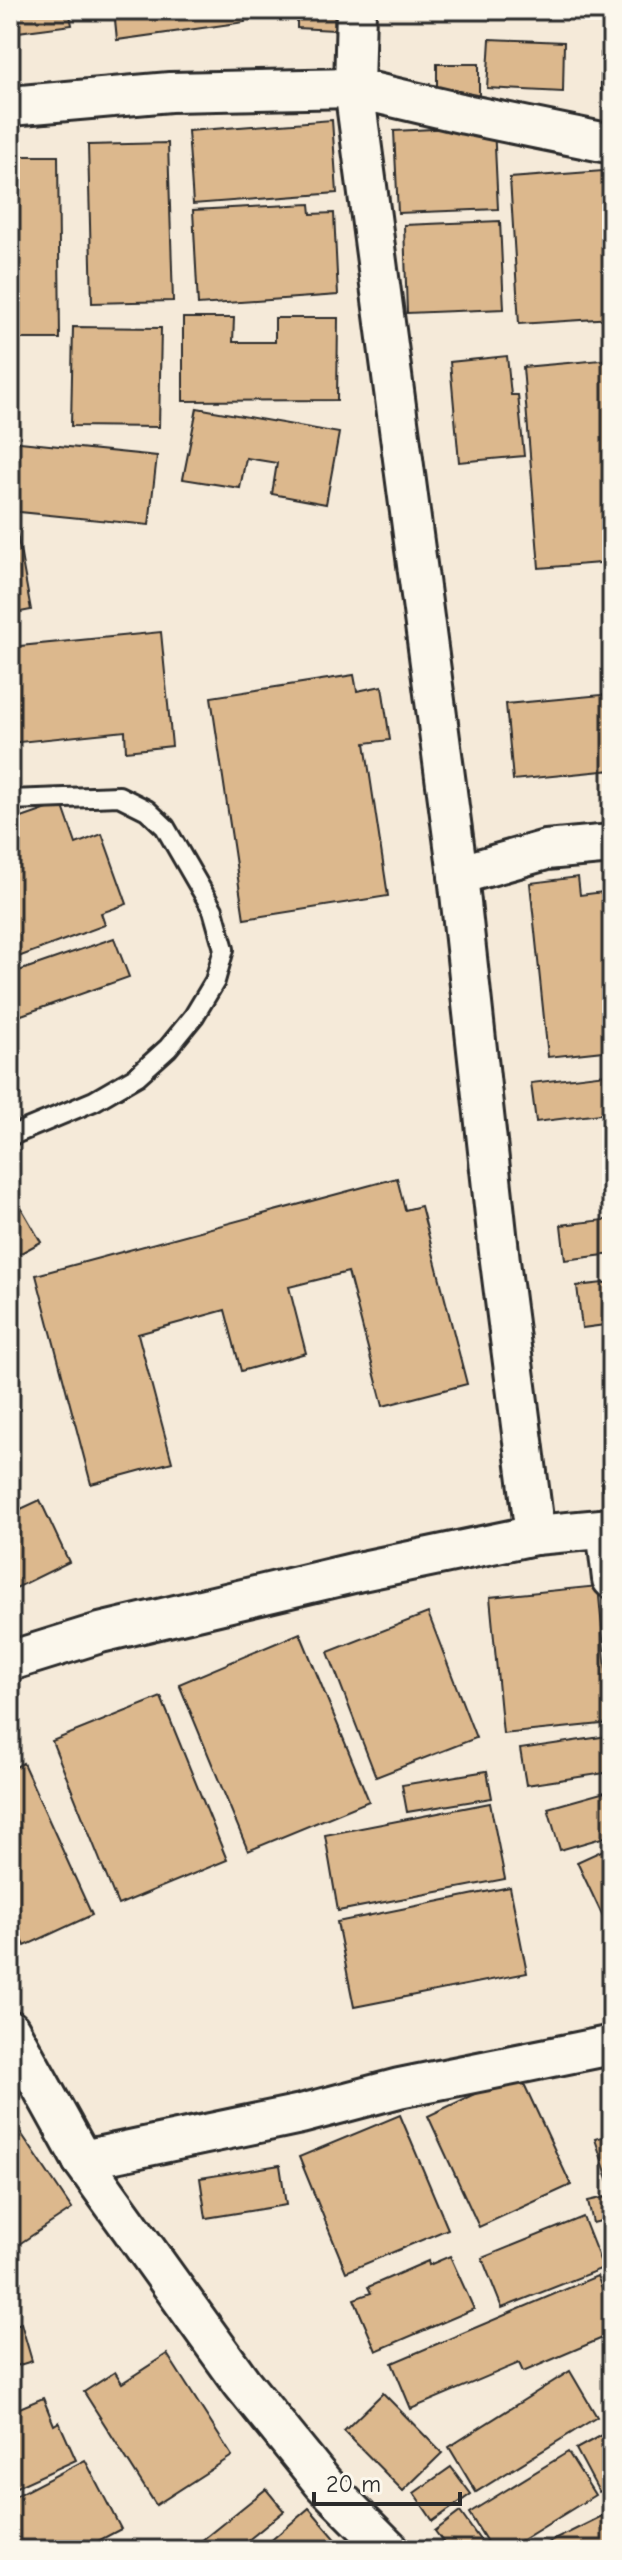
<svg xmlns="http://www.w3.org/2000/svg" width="622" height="2560" font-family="'Comic Neue',sans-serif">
<rect width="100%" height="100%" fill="#f5ead9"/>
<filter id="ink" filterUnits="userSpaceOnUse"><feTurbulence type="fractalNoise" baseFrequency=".0125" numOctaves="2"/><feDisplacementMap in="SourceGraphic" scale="16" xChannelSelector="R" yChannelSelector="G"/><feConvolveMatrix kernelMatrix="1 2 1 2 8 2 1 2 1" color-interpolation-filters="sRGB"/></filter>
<g filter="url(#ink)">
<g fill="#dcb88d" stroke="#2b2b2b" stroke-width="2">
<path d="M10,10H69L72,25L10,33Z"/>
<path d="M114,10H243L245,22L117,40Z"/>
<path d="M297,10H335L334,30L297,28Z"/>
<path d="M490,39L564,42L563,92L487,88Z"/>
<rect x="601" y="53" width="11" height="37"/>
<rect x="437" y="64" width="42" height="37"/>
<path d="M332,120L337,193L193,204L188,131Z"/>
<path d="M494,126L498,209L398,213L394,131Z"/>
<path d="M168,143L173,301L92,303L88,145Z"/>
<path d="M10,156H58L60,339H10Z"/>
<path d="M603,171L612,318L519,324L510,178Z"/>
<path d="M310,204L311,214L334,213L338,295L198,305L193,210Z"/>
<path d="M500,221L504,309L407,313L404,225Z"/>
<path d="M183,318H234L233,342H275V318H338L337,400L183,401Z"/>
<path d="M73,327L161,328L159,427L71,426Z"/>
<path d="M507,356L511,395H518L524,456L459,462L450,362Z"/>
<path d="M612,359V562L539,568L523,367Z"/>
<path d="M197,408L339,433L326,504L272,494L277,463L246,458L240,488L183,479Z"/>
<path d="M10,441L157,456L149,525L10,511Z"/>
<path d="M16,528L31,610L10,614V529Z"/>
<path d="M161,632L172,746L126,751L125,731L10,743V647Z"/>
<path d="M354,675L357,691L382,686L390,740L365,743L388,896L244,919L211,697Z"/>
<path d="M612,694V770L513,780L506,704Z"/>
<path d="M62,804L76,844L102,834L127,904L101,913L105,925L10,960V822Z"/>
<path d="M578,877L580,895L612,891V1050L548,1057L530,883Z"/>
<path d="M114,938L129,977L10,1019V974Z"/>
<path d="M605,1074L609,1113L536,1122L531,1083Z"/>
<path d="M397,1178L405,1210L421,1206L467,1384L383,1406L348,1272L289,1287L306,1353L241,1371L225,1310L138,1334L172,1462L91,1484L36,1275Z"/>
<path d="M16,1199L41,1242L10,1259V1203Z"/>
<path d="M612,1219V1254L565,1260L561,1225Z"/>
<path d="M612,1282V1324L582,1328L577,1286Z"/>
<path d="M40,1500L69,1562L10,1591V1514Z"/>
<path d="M598,1586L611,1723L503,1734L490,1597Z"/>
<path d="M428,1613L476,1738L376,1777L328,1652Z"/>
<path d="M300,1633L369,1801L248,1851L179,1684Z"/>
<path d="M161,1697L227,1860L118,1905L52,1741Z"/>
<path d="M608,1736L612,1772L526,1785L520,1749Z"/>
<path d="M23,1763L92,1915L25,1946L10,1913V1770Z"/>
<path d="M487,1771L492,1798L407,1812L402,1785Z"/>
<path d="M612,1790V1835L560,1850L548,1808Z"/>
<path d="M490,1803L505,1879L338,1911L325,1835Z"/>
<path d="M612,1846V1936L577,1862Z"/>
<path d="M510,1887L527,1973L354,2007L337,1922Z"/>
<path d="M519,2073L571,2185L479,2227L428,2116Z"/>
<path d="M10,2109L21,2124L10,2131Z"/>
<path d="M400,2115L448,2229L346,2272L299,2157Z"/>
<path d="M21,2133L72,2209L10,2250V2140Z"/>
<path d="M612,2134V2191L595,2139Z"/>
<path d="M280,2165L286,2205L206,2218L200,2178Z"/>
<path d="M606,2197L612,2218L593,2223L588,2201Z"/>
<path d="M583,2217L603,2268L502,2308L482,2258Z"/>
<path d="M450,2256L474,2309L376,2351L354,2299L371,2293L368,2287L428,2261L429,2265Z"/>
<path d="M597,2276L612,2311V2334L523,2372L519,2363L411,2409L392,2363Z"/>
<path d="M21,2323L32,2361L10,2368V2327Z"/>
<path d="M167,2354L232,2456L156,2505L84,2392L115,2372L122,2383Z"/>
<path d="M570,2371L597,2417L476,2492L449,2447Z"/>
<path d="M383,2393L442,2453L403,2491L344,2431Z"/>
<path d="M43,2398L54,2425L59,2422L76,2460L10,2490V2412Z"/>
<path d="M607,2432L612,2442V2485L599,2492L576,2449Z"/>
<path d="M568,2452L595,2495L506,2550H492L469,2513Z"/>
<path d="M85,2460L121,2529L81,2550H16L10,2538V2515L14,2513L10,2499Z"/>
<path d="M451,2467L471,2494L433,2521L414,2493Z"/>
<path d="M266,2489L284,2511L236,2550H190Z"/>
<path d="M309,2508L345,2550H260Z"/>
<path d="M612,2511V2550H534Z"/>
<path d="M460,2512L487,2550H449L435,2531Z"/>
</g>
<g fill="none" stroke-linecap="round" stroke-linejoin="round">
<g stroke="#2b2b2b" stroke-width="24">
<path id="lane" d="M10,800L119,796L147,810L165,827L213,910L224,949L215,981L194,1016L168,1048L137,1076L94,1101L10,1136"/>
</g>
<g stroke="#2b2b2b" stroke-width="44">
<g id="street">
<path d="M356,10L354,88L458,875L500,1261L535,1535"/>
<path d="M10,106L170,92L354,88L465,114L612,144"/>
<path d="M458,875L546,850L612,844"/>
<path d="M606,1528L612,1579"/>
<path d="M10,1661L100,1633L357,1572L535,1535L612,1528"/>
<path d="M10,2030L82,2160L242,2383L324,2484L390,2550"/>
<path d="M82,2160L301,2114L399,2088L612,2045"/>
</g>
</g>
<use href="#lane" stroke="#fbf7ec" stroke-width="18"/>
<use href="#street" stroke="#fbf7ec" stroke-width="38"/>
</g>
</g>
<rect width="622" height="2560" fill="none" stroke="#fbf7ec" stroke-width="40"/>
<rect x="20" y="20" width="582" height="2520" fill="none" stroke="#2b2b2b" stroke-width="3" filter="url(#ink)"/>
<path d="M314 2492v12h146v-12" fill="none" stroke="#2b2b2b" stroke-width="4"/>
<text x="326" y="2492" font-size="24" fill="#2b2b2b" stroke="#fbf7ec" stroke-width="6" paint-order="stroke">20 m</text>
</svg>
